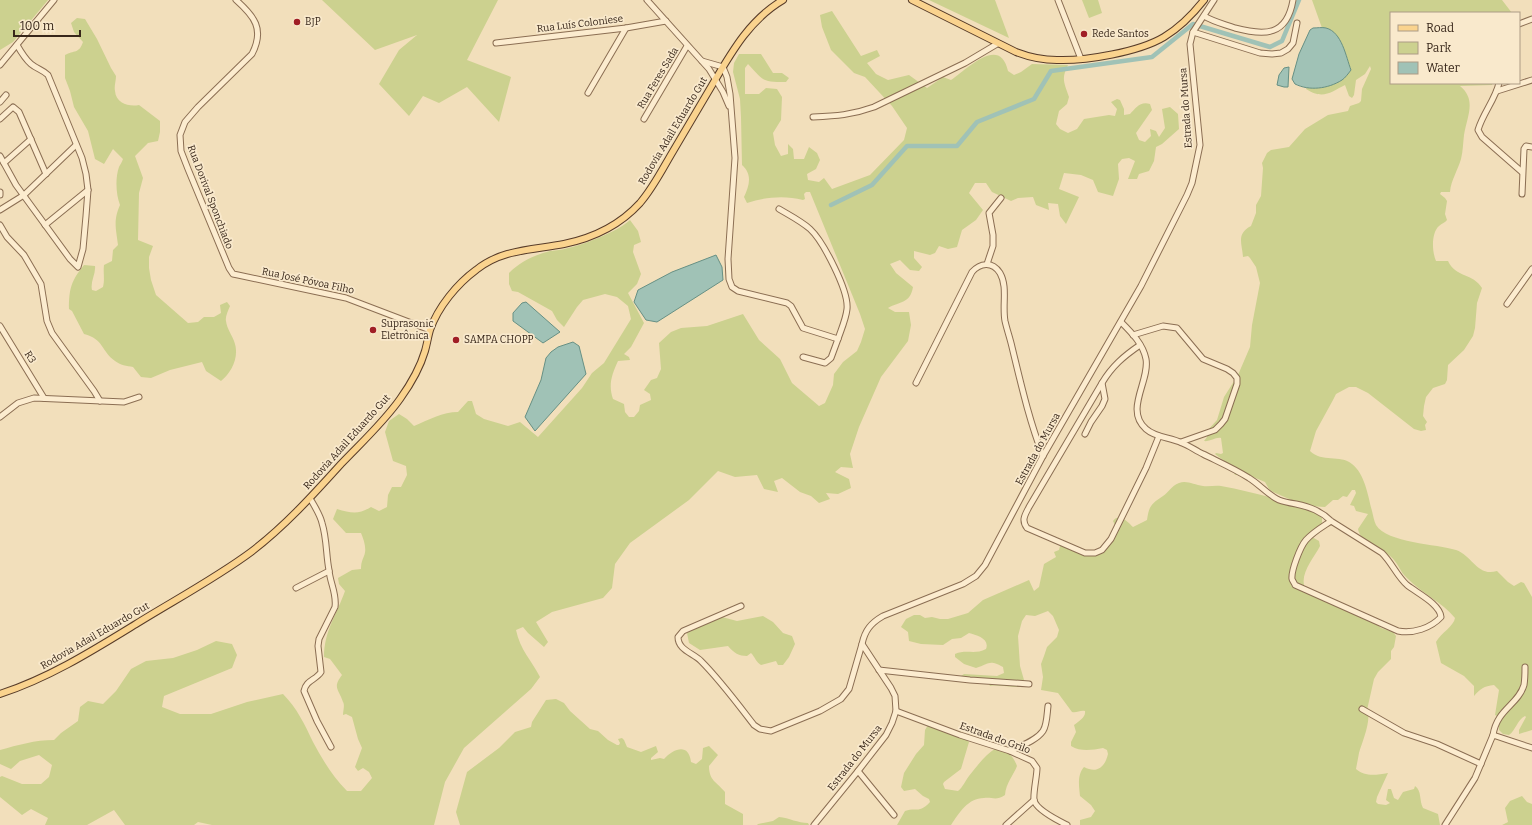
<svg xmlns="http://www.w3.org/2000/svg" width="1532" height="825" font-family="Bitter,serif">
<rect width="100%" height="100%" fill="#f2dfbb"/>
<g fill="#ccd18f">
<path d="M0,0H48L13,42L0,50Z"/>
<path d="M322,0H498L467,60L511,77L499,122L467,87L439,103L423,96L409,116L379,84L399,50L417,35L375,50Z"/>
<path d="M929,0H995L1009,38Z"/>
<path d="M1082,0H1098L1102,13L1089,18Z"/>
<path d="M1312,0H1502L1512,13H1391V83H1492V85L1460,86C1477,100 1467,116 1464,135C1463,143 1463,151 1461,159C1458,170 1451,180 1450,192H1441L1440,194L1445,198L1447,201L1445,214L1447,220C1445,223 1442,223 1439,226C1431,233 1432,252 1436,261H1448C1456,278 1473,273 1482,288L1477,303L1475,328L1473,336L1464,350L1448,365L1447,380L1445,384L1433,388L1426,397L1424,406L1423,416L1427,422L1425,425L1426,430L1421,431L1414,429L1368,393L1356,387H1349L1336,394L1333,400L1316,431L1310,451C1322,463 1340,454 1352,464C1365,474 1368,496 1372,511C1373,515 1374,521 1376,525C1387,543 1437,544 1456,550C1473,556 1477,577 1497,571L1508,582L1514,586L1521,582L1524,583L1532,597V730L1519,734V730L1526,717L1525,716C1517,720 1516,730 1509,735L1503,734L1499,730V717L1495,715L1499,690L1494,685C1484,686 1480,689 1474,696V686L1464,676L1441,663L1436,642C1441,633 1454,626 1455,618C1442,602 1421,593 1407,578C1400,572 1398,562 1390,556C1381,548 1360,543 1358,529L1368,514L1356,511L1354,506L1350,505L1356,493L1355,490H1352L1347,497L1343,496L1338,500H1333L1325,507L1309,506L1322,518V525L1312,537L1319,541L1320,546C1314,558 1299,574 1305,588L1373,621L1381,628L1393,632L1396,636L1394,647L1391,651V659L1378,672L1374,679L1367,710C1372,720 1362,742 1359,753C1358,758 1357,764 1356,769C1365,777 1376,775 1388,773L1377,797L1376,802L1378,804L1386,805L1390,803L1386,800L1388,789H1391L1394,798L1398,800L1403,792L1414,789L1415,786C1422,791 1419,800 1423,808L1438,814L1440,825H1080V820L1091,817L1095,811L1091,805L1080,796C1079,786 1077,775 1084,767C1097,774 1105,767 1108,754L1107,750L1103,748C1092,750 1081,752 1071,746V742L1076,732L1074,725C1079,721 1086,717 1085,711C1080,710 1077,713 1072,712L1058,693L1041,690L1043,677L1041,664L1044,656L1047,647L1057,637L1059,630L1053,616L1048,611L1035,616L1026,615L1022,621L1018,636L1020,666L1024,680L1023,686C1016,689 1001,684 990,686L989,684V681L967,678L961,676L964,674L997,676L1004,673L1003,667C989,659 989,664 976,668L964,664L955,657V654C966,649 975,655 986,649C990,639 977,635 969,633L961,638L952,639L943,645L921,644L909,641L908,632L901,627L906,619L914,615H920L925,618L932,617L940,619H948L968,613L983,600L1029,580L1034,591L1039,587L1044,564L1056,557L1054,552L1059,550L1060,546C1075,542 1086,554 1102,551L1115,525L1113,521C1119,512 1128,522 1133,527L1147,520C1149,506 1151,504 1163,496C1169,492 1171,486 1179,483C1187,480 1194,485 1203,486C1209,487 1215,485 1221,486C1247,490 1270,499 1296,502L1273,492L1269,489L1265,482L1246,474L1235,475L1232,467L1215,454L1216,453L1221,454L1223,453L1221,438C1215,437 1210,442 1204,441L1207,437V431L1217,420L1224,397L1238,375L1250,347L1252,325L1260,283L1256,267L1250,258L1248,256L1243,257C1242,243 1236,234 1251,226L1256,213V205L1261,196L1263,168L1262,163L1267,153L1271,150L1289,147L1305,129L1328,115L1348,111L1350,106L1359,103L1361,101L1362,89L1371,69L1370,66L1365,74L1356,80L1354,95L1352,98L1349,96L1345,85C1331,92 1323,100 1306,89L1322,28Z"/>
<path d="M832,11L861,56L877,50L880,56L867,63L876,74L888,80L909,75L927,88L943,77L951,80C966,70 1000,34 1008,71L1014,75L1021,72L1032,64L1068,65C1061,79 1064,82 1069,97L1067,104L1059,111L1056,124L1060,129L1068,133L1077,129L1084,119L1109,115L1115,116L1117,109L1111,102L1117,99L1120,100L1124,109V115L1130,114C1136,108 1140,101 1150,104L1152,110L1136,133L1139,140L1145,142L1151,136L1150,129L1156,131L1159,137L1165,128L1162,109L1170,107L1178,114L1179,129L1162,144L1156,147L1154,161L1149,171L1139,174L1137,179H1128L1135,161L1129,158L1122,159L1118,164L1119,179L1113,196L1098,192L1093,180L1081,175L1064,173L1059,189L1079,197L1066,224L1060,216L1058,204L1048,203L1049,210L1036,205L1033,197L1018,198L1011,201L992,192L986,183H975L969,193L983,210L976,220L962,230L957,247L948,249L939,246L935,253L930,255L914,251V258L922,267L919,271L910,270L900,260L890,264L896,273L913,287C910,304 900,301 888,308L895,312H909L911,325L908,341L881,377L859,427L850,454L853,468L841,467L835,472L849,479L851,488L838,494L826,493L830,499L819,503L811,496L800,492L782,478L774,481L778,492L764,489L757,475L735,477L718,471L689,500L630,543L615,564L612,588L603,598L552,612L536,622L548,642L544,647L528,633L523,627L516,630C520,650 532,661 540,677L531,689L464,748L445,782L434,825H212L198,822L194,825H125L114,810L87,825H45L48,818L31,809L22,815L0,797V777L2,776L22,784H41L49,777L52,765L39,755L20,761L11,769L0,764V750C18,745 35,740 54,740L61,733L78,721L80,707L88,701L103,704L116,691L131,669L146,661L173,658L197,650L216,641L232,644L237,655L232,668L164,696L162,707L180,714H211L247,702L283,694C297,708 305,725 313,742C322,759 333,777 347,791H361L372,778L369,772L363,768L358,771L355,767L362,748L358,739L352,717L346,714L343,715C343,711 345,705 343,702C339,689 332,688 342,675L330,659L324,657C324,631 337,614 345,591L339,584L338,578L352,570L361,569C361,563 362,561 364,556C367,549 364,540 361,533H346L333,519L337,509C351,513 358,515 371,507L379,511L387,507L388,495L392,487H401L407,475L406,466L393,461L385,432L389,421L399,414L407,419L414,426C428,420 443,412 458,412L468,401H472L476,414L484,419L508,426L520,422L538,437L582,388L592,373L604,363L631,319L628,306L617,297L605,294L583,300L577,307L564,327L557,320L552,311L518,292L512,291L509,284V273C520,262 534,255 550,251C556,250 562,250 568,248C585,244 617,232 630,220L638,231L641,242L634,245L633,252L641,274L637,284L628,293L644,323L631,347L624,354L629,357L630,360L618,361C612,374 608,385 613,399L624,404L625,412L629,417H634L639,411L640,405L651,400L650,394L644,390L651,380L657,378L661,369L659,343L671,332L681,328L707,326L743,314L759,340L780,359L792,383L819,406L825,403L833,385L834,374L843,362L857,351L861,342L865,329L860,314L810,192H806L804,194L805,199L803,200C784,195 766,197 747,203L744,197C749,186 753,175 742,165L741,117L740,99L733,72L734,63L739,54H761L773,73H782L789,78L786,82C762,82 764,81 748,64L745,68V94H759L766,88L777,89L782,97L781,120L773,133L775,145L781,156L788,154V144L793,149L794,159H804L809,147L817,153L820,160L816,169L807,174L808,180L819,182L824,178L832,189L870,175L904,140L907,128L892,106L865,77L854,73L831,50L822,27L820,15Z"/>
<path d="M77,18L85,19L97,39L111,68L116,76C116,81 114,86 115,91C116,104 130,107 139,105L160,121V132L158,141L148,143L135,156L143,178L139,193L138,240L153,246L149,257V268L151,280L156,295L188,323L198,322L204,317H214L221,313L220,305L227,302L230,306C228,311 225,317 226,321C227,329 232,335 234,341C240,356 232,372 221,381L206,371L202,362L170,370L151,378L141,377L133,367C127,366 120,365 115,361C101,351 104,339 84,334L72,311L69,309C69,289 71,281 84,265L95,266C96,274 90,282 92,290L96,291L103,287C105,279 103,273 104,265L112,261L113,250L118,245C116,228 113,221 120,205C116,195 115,178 119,167C120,165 122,162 123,159L113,149L104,164L95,159L88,131L74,107L70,91L65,78V55C74,50 79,54 83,42L74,32L71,23Z"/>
<path d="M763,616L773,622L783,633L792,636L795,644L789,657L783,665H778L776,661L761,665C756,662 755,657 751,653L747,656C739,656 734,653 728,646L700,650L689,643L687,633L712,620L722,617L737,621Z"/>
<path d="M556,699L564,703L570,711L590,729L598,731L608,740L617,745H619L620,743L618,739L622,738L624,740L627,747L641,752L656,746L658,752L651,758V760L660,758L664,759C674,748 689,743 691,762L696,764L702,759L703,748L709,746L718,755L709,766C709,781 717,782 725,792V804L743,814V825H460L456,812L467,772L499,748L515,732L531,727L532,722L546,700Z"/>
<path d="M928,725L965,738L969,742L961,769L944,782L943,784L945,789L958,791C963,787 965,781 969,776C977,766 985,755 996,748C1007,750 1013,755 1017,766C1013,776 1006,783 1005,795C996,801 993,797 984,798C968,798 959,813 951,825H897L905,811C916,807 919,814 930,802L929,799L923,796L915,789L904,791L901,787L904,773L916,754L924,745L925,730Z"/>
<path d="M1522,796L1527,802L1532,804V825H1502L1508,822L1505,808L1510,801Z"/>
<path d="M779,817C789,818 798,823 808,823L809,825H757L758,824L773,821Z"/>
</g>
<g fill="#a0c2b6" stroke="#679084">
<path d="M1313,28C1317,28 1322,27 1326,28C1342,32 1346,57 1351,70C1348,74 1345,78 1342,80C1328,89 1309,91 1295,84L1292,79L1299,54L1310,30Z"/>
<path d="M1289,67L1288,87H1284L1277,85L1279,75L1284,68Z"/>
<path d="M716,255L722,267L723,280L657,322L646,320L634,302L638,290L672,272Z"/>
<path d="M526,302L560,332L543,343L513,321V313L522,303Z"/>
<path d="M573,342L579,346L586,374L535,431L525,417L541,380L546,358L551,352L558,347Z"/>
</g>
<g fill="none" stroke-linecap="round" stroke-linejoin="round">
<path stroke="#a0c2b6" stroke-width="4.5" d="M831,205L872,185L907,146H957L977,122L1034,99L1051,71L1152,57L1193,24L1270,47L1282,41L1299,0"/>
<g stroke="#8b6e53" stroke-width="7">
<g id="minor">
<path d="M236,0C254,16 265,29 252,54L198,107L185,122L180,135L181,151L188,169L229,268L233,274L238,275L346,298L430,330"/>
<path d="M647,0L709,69L723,92L729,106"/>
<path d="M1058,0L1081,59"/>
<path d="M1204,16C1214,22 1224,24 1235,28C1265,36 1287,36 1293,0"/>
<path d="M1519,24L1532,19"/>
<path d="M1193,32L1260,53L1272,54L1281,53L1288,49L1293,43L1297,23"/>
<path d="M496,43L626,28L666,21"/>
<path d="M702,61L723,67L727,77L730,94L735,158L728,259L729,279L732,287L738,291L787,303L791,306L803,328L838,339L831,358L825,363L803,357"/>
<path d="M0,65L54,0"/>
<path d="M1499,83C1495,100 1483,113 1478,130L1482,137L1522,172"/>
<path d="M1497,91L1532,80"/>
<path d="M588,93L626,28"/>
<path d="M0,102L6,95"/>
<path d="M813,117C836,116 852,115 874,107L965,63L997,44"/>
<path d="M0,119L13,107L19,112L46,174"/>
<path d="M644,119L687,46"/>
<path d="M0,156L16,185L70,259L78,267L83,249L86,216L88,190L86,174L82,158L48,75C43,70 37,69 31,64C25,59 21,52 17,45"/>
<path d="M4,163L31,139"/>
<path d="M0,192V195"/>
<path d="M1522,194L1524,149L1526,146L1532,147"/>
<path d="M779,209C789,215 801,221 810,229C823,241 849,291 847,309C846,319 841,330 838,339"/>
<path d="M0,210L24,195L76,145"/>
<path d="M0,225L7,237L24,255L41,284L47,321L52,333L94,391L100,401"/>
<path d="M45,225L88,190"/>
<path d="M987,264L993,246V235L989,213L1001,198"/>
<path d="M1507,304L1532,269"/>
<path d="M1121,322C1132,333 1143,344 1146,359C1150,381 1124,410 1146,429C1156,438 1170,437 1182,443C1190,446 1196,451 1203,454C1219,462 1235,469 1249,478C1259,484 1268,495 1279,500C1284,502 1290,503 1296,504C1310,507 1321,511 1331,521L1382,553C1392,563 1397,576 1407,585C1417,593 1440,604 1441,617C1431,628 1413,634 1398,631L1295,585C1295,584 1292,580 1292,579C1291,571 1300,547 1306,540C1313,532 1322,527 1331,521"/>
<path d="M0,326L44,398"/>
<path d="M1133,335L1163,326L1177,328L1203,359L1227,369L1233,373L1237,378V384L1225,419L1221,424L1215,430L1181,442"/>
<path d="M916,383L972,272C980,263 992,261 1000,273C1008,287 1002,305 1005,321C1007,330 1010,338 1012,347C1021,384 1029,420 1043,456"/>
<path d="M1102,383L1029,507C1025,515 1021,520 1027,528L1085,553H1095L1102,550L1111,539L1146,468L1159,436"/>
<path d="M0,417L18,403L34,398L124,402L139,397"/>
<path d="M1085,434L1091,422L1102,406L1105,399L1102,383C1112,366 1124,356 1140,345"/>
<path d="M310,498C314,506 320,514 322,523C327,539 326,555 329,570C330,583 337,594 335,607L319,639L318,646L321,672C316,680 306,680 304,691L317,721L331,747"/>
<path d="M296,588L329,571"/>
<path d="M741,606L683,631L678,637C678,650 693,653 701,661C720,680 737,703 754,725L760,729L771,731L820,711L841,699L849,689L862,644"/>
<path d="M879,670L970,680L1029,684"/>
<path d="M1362,709L1404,733L1437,744L1481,764"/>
<path d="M896,711L960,735L1010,751L1032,761L1037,768C1037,776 1033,793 1034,800C1036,810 1059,821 1067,825"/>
<path d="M1493,735C1497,709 1518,705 1524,685C1525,679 1525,673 1525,667"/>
<path d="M1010,751C1020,746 1036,741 1043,731C1047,725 1047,714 1048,706"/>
<path d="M858,771L894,815"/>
<path d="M814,825L858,771L886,735L892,723L896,711L895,696L891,688L862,644C865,630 871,623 883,616L963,584L976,576L985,565L1043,456L1141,286L1187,195L1192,183L1200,145L1190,44L1193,32L1214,0"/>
<path d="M1006,825L1034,800"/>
<path d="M1445,825L1475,778L1493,735L1532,748"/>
</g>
</g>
<g stroke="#583c29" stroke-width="8">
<g id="major">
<path d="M912,0L1016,52C1029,57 1043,60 1057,60C1086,61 1139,52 1164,37C1179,28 1193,14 1204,0"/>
<path d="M0,694C49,678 92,651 136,624C173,601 216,578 251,552C285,526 313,495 341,464C361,443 383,423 400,399C410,385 420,368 425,351C427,344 428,337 430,330C438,307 457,284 476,270C502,249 533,250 564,244C593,238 620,225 640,203C653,188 662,170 672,153C685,131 698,109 711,87C731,53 749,20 783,0"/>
</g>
</g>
<use href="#minor" stroke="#fceccf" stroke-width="5"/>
<use href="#major" stroke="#fad38e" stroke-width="6"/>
</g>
<g fill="#a01e25" stroke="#f9e9cc" stroke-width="1.5">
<circle cx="297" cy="22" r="4"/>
<circle cx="1084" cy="34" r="4"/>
<circle cx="373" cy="330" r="4"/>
<circle cx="456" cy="340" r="4"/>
</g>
<g text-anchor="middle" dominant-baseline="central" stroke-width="3.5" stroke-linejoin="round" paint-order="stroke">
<g font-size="10" fill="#38271a" stroke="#f9e9cc" text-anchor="start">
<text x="305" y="22">BJP</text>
<text x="1092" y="34">Rede Santos</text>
<text x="381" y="324">Suprasonic<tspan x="381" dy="12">Eletrônica</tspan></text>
<text x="464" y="340">SAMPA CHOPP</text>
</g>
<g font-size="10" fill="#38271a" stroke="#f9e9cc">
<text transform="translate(580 24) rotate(-7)">Rua Luís Coloniese</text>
<text transform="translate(658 78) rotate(-59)">Rua Feres Sada</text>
<text transform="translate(1186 108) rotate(-94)">Estrada do Mursa</text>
<text transform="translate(673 131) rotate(-59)">Rodovia Adail Eduardo Gut</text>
<text transform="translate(210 197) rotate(69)">Rua Dorival Sponchiado</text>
<text transform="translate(308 281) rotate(12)">Rua José Póvoa Filho</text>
<text transform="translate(30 357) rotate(58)">R3</text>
<text transform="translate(347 442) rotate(-48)">Rodovia Adail Eduardo Gut</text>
<text transform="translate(1038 449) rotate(-61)">Estrada do Mursa</text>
<text transform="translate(95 636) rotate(-30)">Rodovia Adail Eduardo Gut</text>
<text transform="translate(995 738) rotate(20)">Estrada do Grilo</text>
<text transform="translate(855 758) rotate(-52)">Estrada do Mursa</text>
</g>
</g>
<rect x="1390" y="12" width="130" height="72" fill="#f9e9cc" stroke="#ac9b85"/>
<rect x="1398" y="25" width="20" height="6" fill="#fad38e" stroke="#ac9b85"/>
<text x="1426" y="32" font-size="12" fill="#38271a">Road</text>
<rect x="1398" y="42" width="20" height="12" fill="#ccd18f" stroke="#ac9b85"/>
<text x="1426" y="52" font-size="12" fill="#38271a">Park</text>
<rect x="1398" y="62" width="20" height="12" fill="#a0c2b6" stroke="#ac9b85"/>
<text x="1426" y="72" font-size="12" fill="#38271a">Water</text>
<path d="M14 30v6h66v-6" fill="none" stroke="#38271a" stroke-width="2"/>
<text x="20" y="30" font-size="12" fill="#38271a" stroke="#f9e9cc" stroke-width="3" paint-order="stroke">100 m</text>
</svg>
